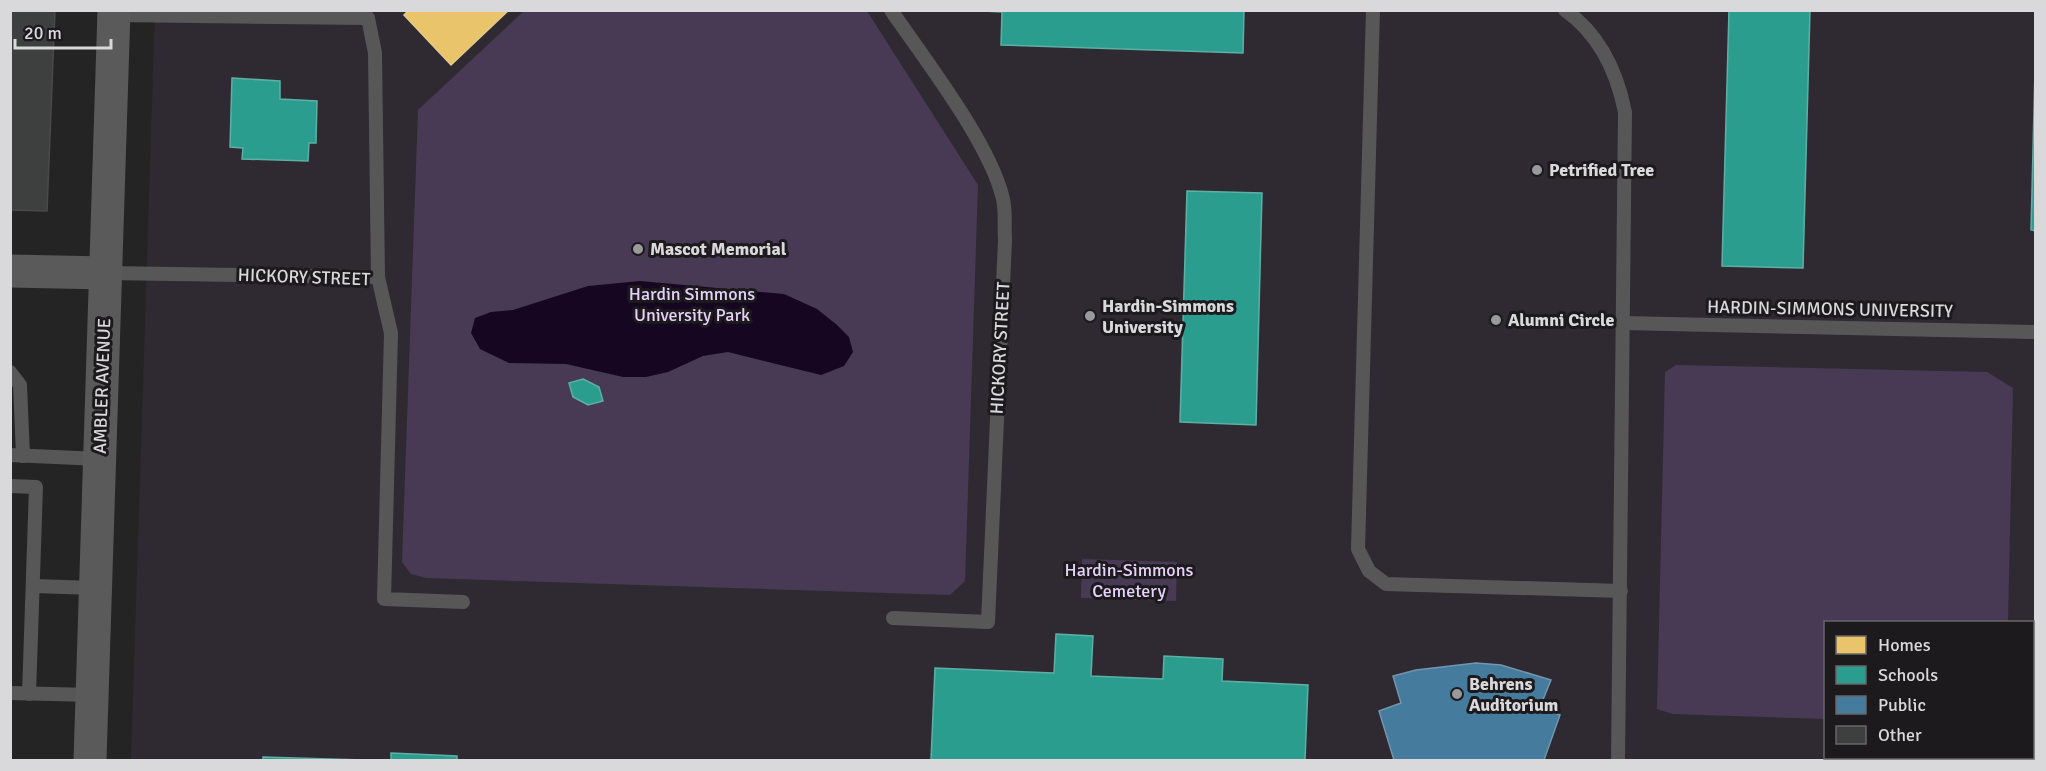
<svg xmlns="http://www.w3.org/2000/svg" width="2046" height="771" font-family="Signika,sans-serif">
<rect width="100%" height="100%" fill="#252425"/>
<path fill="#2f2a32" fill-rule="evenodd" d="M155,11H2035V760H131ZM1826,622H2032V758H1826Z"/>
<g fill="#483955">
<path d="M524,11H867L978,185L965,581L950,595L426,578L411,574L402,562L418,110Z"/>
<path d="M1676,365L1987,372L2013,388L2008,622H1826L1825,719L1672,714L1657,709L1665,372Z"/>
<path d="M1082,559L1177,562L1176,601L1081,598Z"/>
</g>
<path fill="#170622" d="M640,281L784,294L817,309L837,325L849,337L853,352L844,366L821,375L728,352L703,356L668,372L646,377H623L566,364L509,363L480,349L471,333L475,318L491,312L513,310L588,286Z"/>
<path fill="#e9c46a" stroke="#e4ca8c" stroke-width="1.5" d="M409,10H509L451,65L404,15Z"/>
<g fill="#2a9d8f" stroke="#5eafa6" stroke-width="1.5">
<path d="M1244,10L1243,53L1001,45L1002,12L984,11Z"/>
<path d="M1729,10H1810L1803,268L1722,266Z"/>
<path d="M2035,69H2036V231L2031,230Z"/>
<path d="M232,78L280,81V99L317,101L316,143H309L308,161L242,159L243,148L230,147Z"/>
<path d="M1187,191L1262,193L1256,425L1180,422Z"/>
<path d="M583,379L599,387L603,401L588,405L573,397L569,383Z"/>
<path d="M1056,634L1093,636L1091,676L1163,679L1164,656L1223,659L1222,681L1308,685L1305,760H931L935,668L1054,673Z"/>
<path d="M391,753L457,756V760H391Z"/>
<path d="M263,757L364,760H263Z"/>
</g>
<path fill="#457b9d" stroke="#7197af" stroke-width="1.5" d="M1476,663L1501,665L1551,680L1540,707L1560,715L1544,760H1394L1379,711L1401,703L1393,676L1416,670Z"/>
<path fill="#3e3f3f" stroke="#4a4a4a" stroke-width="1.5" d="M10,10H55L47,211L10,210Z"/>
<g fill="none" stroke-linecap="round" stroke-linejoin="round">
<g stroke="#585758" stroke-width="14">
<path d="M891,10C925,60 990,143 1003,199C1006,212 1004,227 1005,240L988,622L893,618"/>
<path d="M1373,10L1358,549L1369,571L1386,584L1621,591"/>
<path d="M1565,10C1599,34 1617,72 1625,112L1618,760"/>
<path d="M114,15L368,18L375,53L378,277"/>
<path d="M106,273L378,277L391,333L384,599L463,602"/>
<path d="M1623,323L2036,332"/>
<path d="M10,372L20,385L23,456"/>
<path d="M10,455L100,459"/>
<path d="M10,486L36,487L29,694"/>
<path d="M33,586L95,588"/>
<path d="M10,693L92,695"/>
</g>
<g stroke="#5b5a5b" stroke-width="33">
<path d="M10,271L106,273"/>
<path d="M90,760L114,10"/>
</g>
</g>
<g fill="#9a999b" stroke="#1c1a1d" stroke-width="2">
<circle cx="1537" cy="170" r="6"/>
<circle cx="638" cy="249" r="6"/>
<circle cx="1090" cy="316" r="6"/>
<circle cx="1496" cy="320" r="6"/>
<circle cx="1457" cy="694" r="6"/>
</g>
<g text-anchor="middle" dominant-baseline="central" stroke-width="6" stroke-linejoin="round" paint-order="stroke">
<g font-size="18" font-weight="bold" fill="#d9d8da" stroke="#1c1a1d" text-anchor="start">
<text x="1549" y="170">Petrified Tree</text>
<text x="650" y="249">Mascot Memorial</text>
<text x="1102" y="306">Hardin-Simmons<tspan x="1102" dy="21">University</tspan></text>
<text x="1508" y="320">Alumni Circle</text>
<text x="1469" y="684">Behrens<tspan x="1469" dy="21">Auditorium</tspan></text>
</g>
<g font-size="18" fill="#d9d8da" stroke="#1c1a1d">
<text transform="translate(304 277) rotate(2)">HICKORY STREET</text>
<text transform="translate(1830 309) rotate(1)">HARDIN-SIMMONS UNIVERSITY</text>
<text transform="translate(1000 348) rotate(-87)">HICKORY STREET</text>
<text transform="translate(102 386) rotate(-88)">AMBLER AVENUE</text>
</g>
<g font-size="18" fill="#e7d1f9" stroke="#1c1a1d">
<text x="692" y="294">Hardin Simmons<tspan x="692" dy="21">University Park</tspan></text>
<text x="1129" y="570">Hardin-Simmons<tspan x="1129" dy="21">Cemetery</tspan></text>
</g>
</g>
<rect width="2046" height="771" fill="none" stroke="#d9d8da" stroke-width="24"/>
<rect x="1824" y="621" width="210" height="138" fill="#1c1a1d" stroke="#686669" stroke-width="1.5"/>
<rect x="1836" y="636" width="30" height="18" fill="#e9c46a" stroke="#686669" stroke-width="1.5"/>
<text x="1878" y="651" font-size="18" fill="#d9d8da">Homes</text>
<rect x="1836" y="666" width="30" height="18" fill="#2a9d8f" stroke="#686669" stroke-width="1.5"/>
<text x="1878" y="681" font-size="18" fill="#d9d8da">Schools</text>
<rect x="1836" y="696" width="30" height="18" fill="#457b9d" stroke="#686669" stroke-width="1.5"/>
<text x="1878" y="711" font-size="18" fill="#d9d8da">Public</text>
<rect x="1836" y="726" width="30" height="18" fill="#3e3f3f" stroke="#686669" stroke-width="1.5"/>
<text x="1878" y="741" font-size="18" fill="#d9d8da">Other</text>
<path d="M15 39v9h96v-9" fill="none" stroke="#d9d8da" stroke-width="3"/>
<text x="24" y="39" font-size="18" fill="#d9d8da" stroke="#1c1a1d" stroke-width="4.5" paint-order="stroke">20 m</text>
</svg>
